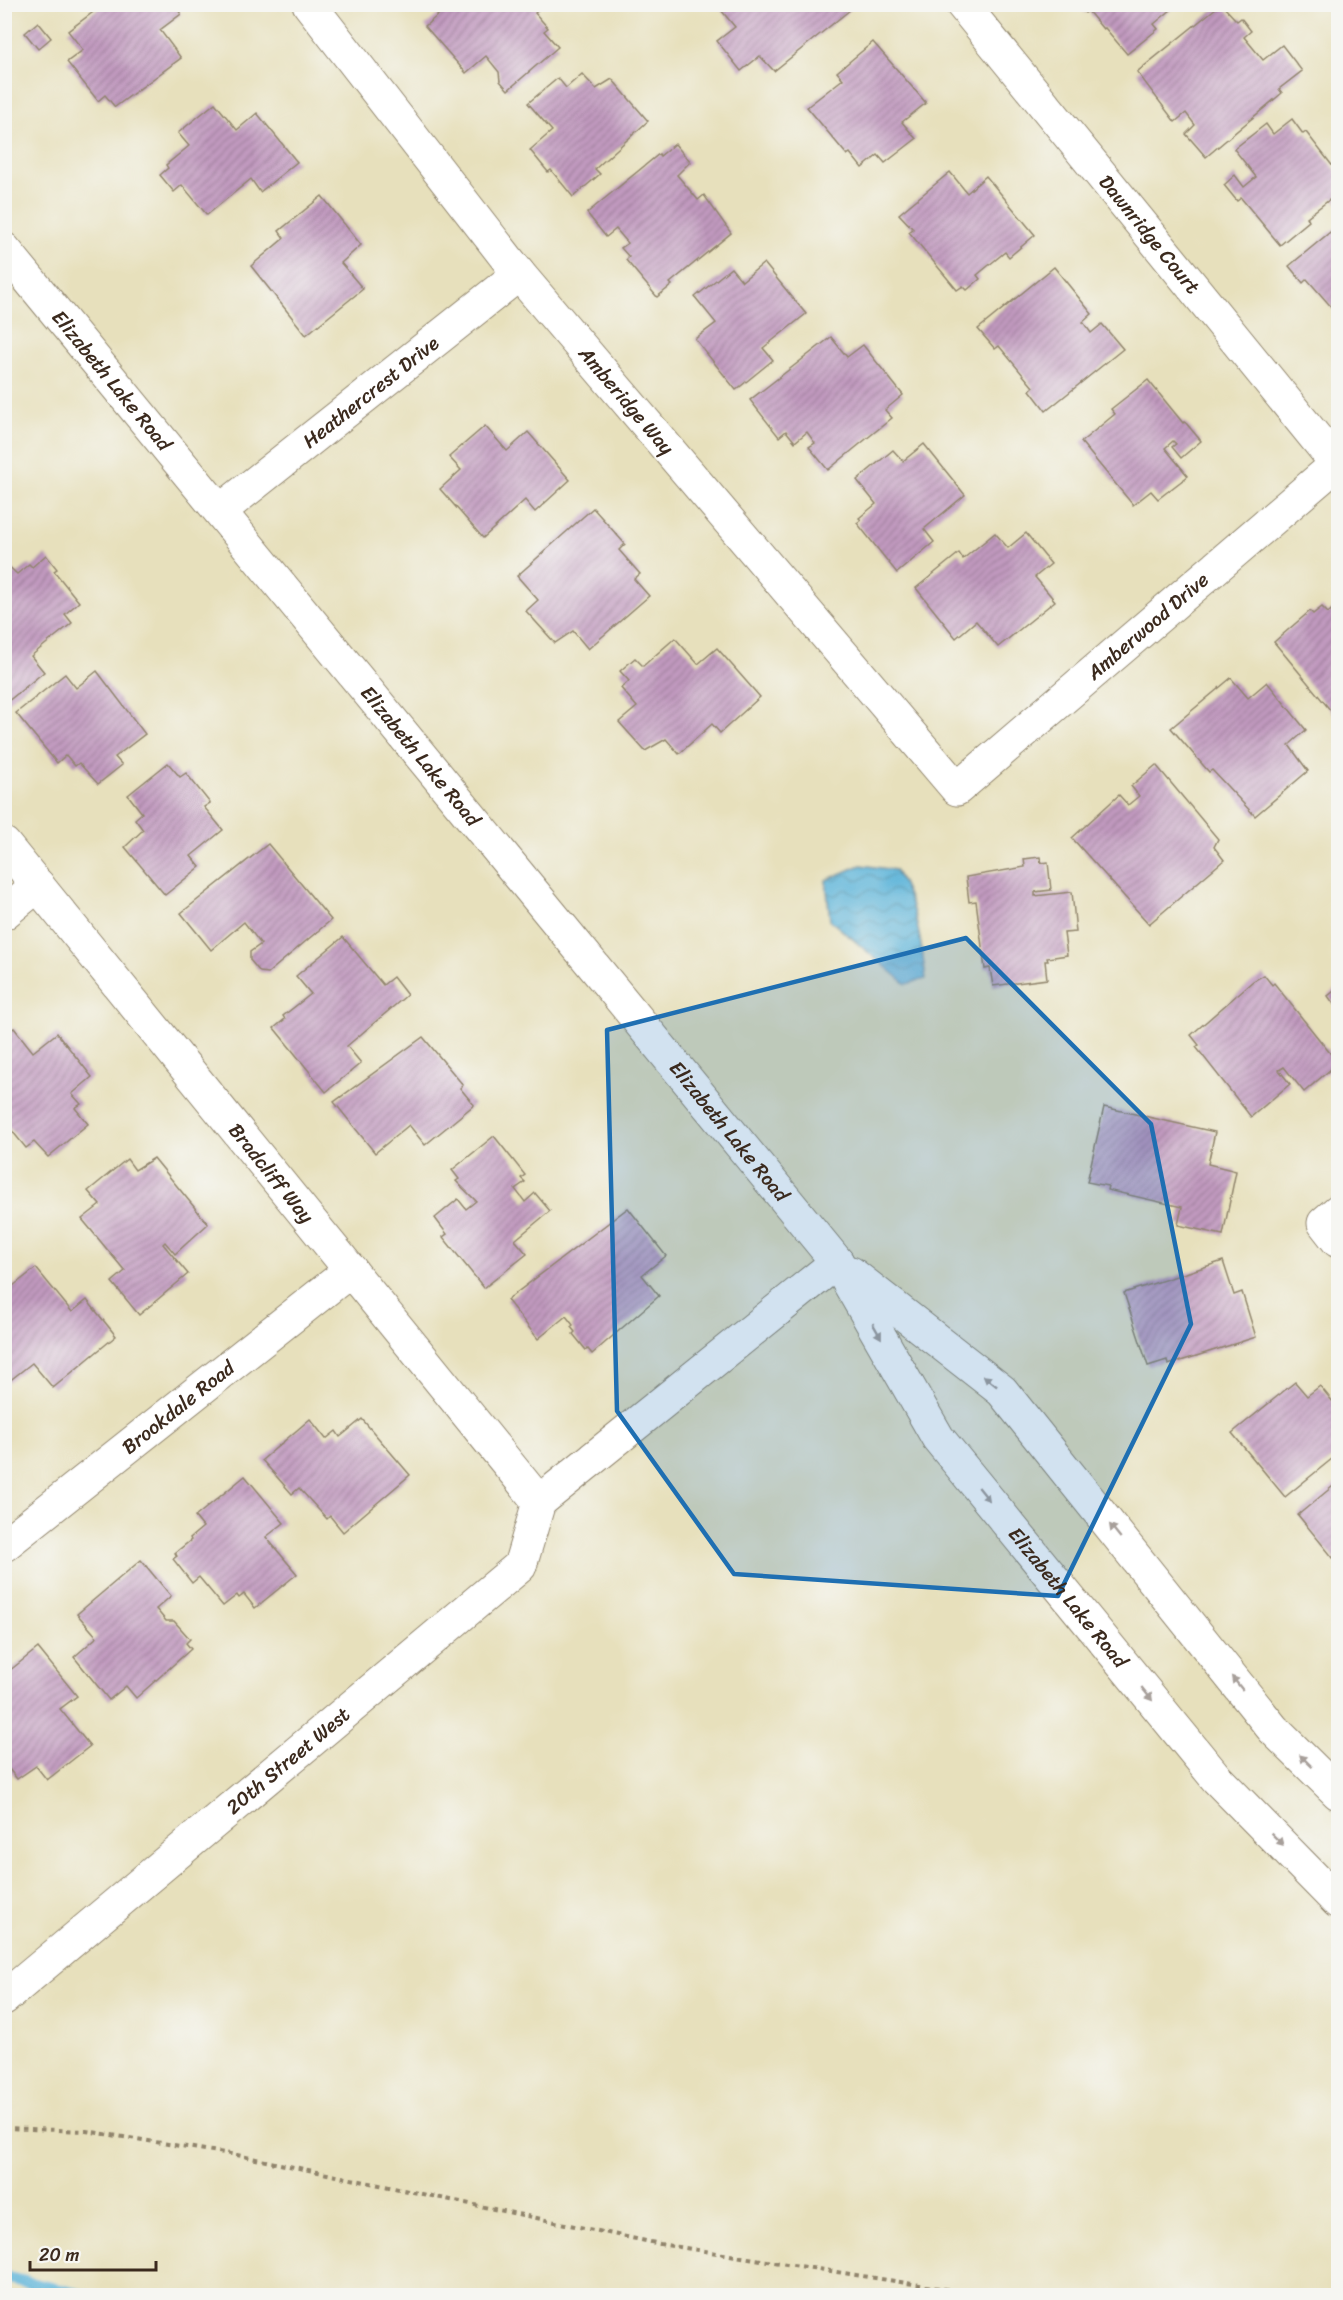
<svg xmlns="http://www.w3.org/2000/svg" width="1343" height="2300" font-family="Sriracha,sans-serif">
<defs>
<pattern id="water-waves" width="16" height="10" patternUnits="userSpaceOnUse" patternTransform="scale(1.5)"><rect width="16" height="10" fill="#5cb4d9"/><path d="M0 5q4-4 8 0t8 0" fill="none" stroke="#4d93af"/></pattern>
<pattern id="building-hatch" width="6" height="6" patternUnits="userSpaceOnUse" patternTransform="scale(1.5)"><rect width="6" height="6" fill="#c19abf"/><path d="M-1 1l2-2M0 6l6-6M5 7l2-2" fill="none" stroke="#9e7e9b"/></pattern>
</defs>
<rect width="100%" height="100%" fill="#f6f6f2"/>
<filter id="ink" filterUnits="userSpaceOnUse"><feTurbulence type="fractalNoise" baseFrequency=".0167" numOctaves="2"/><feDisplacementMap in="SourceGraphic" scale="12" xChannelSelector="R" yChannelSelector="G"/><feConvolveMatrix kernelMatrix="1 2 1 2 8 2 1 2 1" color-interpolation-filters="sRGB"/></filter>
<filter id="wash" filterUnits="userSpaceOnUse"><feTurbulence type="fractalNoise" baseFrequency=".008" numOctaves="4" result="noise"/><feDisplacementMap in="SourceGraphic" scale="24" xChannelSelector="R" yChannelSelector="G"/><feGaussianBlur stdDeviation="1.35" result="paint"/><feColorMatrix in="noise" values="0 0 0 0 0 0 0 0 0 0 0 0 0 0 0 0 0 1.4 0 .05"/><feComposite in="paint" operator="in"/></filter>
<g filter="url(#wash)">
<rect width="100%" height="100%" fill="#e7e0bc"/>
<path fill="url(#water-waves)" stroke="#4c6f7c" stroke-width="1.5" d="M861,865L895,870C916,904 921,940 926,979L906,984L830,920L826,880Z"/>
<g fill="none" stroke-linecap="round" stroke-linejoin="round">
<path stroke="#5cb4d9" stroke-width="12" d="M4,2277L86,2296"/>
</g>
<g id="blocks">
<g fill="url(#building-hatch)">
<path d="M104,4H174L181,14L160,30L181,58L115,107L105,95L98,101L67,62L83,50L68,31Z"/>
<path d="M716,4H845L850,10L774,71L760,56L741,71L717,41L735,27Z"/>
<path d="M1078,4H1178L1154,24L1158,29L1127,54L1105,28L1103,29L1088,11L1085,13Z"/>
<path d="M1221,4L1237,21L1241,18L1251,31L1244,37L1263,60L1282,45L1302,71L1279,89L1282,93L1206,157L1186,134L1195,125L1186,113L1175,122L1137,72Z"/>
<path d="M450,5H535L539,9L535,13L548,28L544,31L558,47L508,90L500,81L499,72L486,56L466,73L425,26Z"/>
<path d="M38,22L51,38L38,49L25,33Z"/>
<path d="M873,42L926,103L902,122L916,139L885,163L878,155L862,168L850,153L847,155L807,107L843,79L837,72Z"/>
<path d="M582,74L596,89L612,79L648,121L595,169L600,174L573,197L551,170L548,172L530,150L552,131L528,103L558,78L566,88Z"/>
<path d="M215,103L237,130L257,113L297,162L260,192L251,179L207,215L182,185L174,192L160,175L168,168L166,165L189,146L178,133Z"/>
<path d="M1292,119L1303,134L1306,132L1338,173V204L1333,197L1307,217L1309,221L1280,245L1241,198L1237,201L1224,185L1235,175L1244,187L1256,177L1234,149L1266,124L1273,134Z"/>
<path d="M675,144L690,162L677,175L698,200L704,195L731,233L670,283L672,285L657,297L626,260L629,257L621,248L628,243L616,229L606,237L587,213L659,154L660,156Z"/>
<path d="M950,172L967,193L986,176L1035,235L1009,257L1005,252L977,275L980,279L967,290L963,286L957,290L909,232L913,229L899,214Z"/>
<path d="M322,196L361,245L341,263L363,289L306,335L251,266L284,238L279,231Z"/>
<path d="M1335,228L1338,232V306L1334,310L1307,279L1303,283L1289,266Z"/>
<path d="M764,263L806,314L763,348L773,360L736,390L695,339L716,323L695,297L731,268L742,281Z"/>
<path d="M1054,267L1092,314L1083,322L1091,333L1102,324L1123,349L1046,411L1030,390L1033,387L999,346L995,349L978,329Z"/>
<path d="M831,337L847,357L863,345L903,395L885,410L892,418L828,470L809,447L815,443L807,432L795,442L786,431L779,437L750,400Z"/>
<path d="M1148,380L1183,423L1185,422L1201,441L1181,458L1172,447L1176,444L1173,441L1165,448L1188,476L1158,499L1151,491L1133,505L1081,442L1115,414L1111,409Z"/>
<path d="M485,426L507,451L528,432L570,480L535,512L525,500L483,538L440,489L461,470L449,457Z"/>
<path d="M924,444L965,495L924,529L934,542L897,573L857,523L861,520L859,518L876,504L857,480L893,450L903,461Z"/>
<path d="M593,508L625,544L619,550L640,574L634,579L649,596L588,649L573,631L555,643L526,611L538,600L517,576Z"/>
<path d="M995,533L1008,548L1026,533L1051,564L1035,577L1055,601L998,647L976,621L956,638L916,588L959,553L963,559Z"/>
<path d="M46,555L57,569L54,571L79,602L65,614L72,623L31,656L44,672L7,702L4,699V562L17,574L29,564L32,567Z"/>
<path d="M1338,604V715L1336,717L1274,642L1310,611L1313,614L1322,607L1328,613Z"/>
<path d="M675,638L698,664L717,648L760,697L720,733L712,724L679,754L666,739L645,751L619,722L637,707L621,688L629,681L620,671L635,658L643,666Z"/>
<path d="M97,671L145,734L115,757L122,765L98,784L79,763L75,766L66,755L57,763L16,713L65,674L76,688Z"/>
<path d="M1231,678L1248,698L1267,682L1306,730L1289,745L1308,771L1255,816L1212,770L1209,772L1171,728Z"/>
<path d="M168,763L180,777L186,773L210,803L204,807L223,830L191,856L200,867L165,895L125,847L143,830L135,819L142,813L128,795Z"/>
<path d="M1156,765L1218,839L1214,847L1224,860L1149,924L1072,838L1119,795L1128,805L1139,796L1131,786Z"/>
<path d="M268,844L331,920L268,973L260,972L250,960V952L261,944L244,922L211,950L181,913Z"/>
<path d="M1040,857L1041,863L1048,862L1051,890L1035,892V896L1072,892L1076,932L1064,933L1067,955L1047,958L1048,961H1045L1047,979L993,986L990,968L985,969L976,901L969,902L966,877L1025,867L1024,859Z"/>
<path d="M343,937L383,985L393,977L407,995L347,1046L361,1063L326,1092L274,1028L285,1019L283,1016L311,994L296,976Z"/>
<path d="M1264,975L1272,985L1274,983L1338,1063L1304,1092L1284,1067L1279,1070L1290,1084L1251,1117L1196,1047L1199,1045L1191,1035L1253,981Z"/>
<path d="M1338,988V1010L1328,996Z"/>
<path d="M14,1028L33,1052L57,1033L92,1077L72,1094L81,1104L75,1108L88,1124L48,1157L34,1142L26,1148L4,1121V1035Z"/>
<path d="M423,1037L463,1085L460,1088L474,1105L425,1145L409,1125L375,1153L334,1102Z"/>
<path d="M1104,1107L1215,1132L1208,1164L1236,1171L1223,1235L1178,1225L1182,1207L1107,1190L1108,1186L1087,1182Z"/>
<path d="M494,1136L525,1175L521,1178L525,1182L515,1189L525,1202L535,1193L550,1211L515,1240L527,1254L484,1288L443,1237L447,1234L435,1218L458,1199L466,1209L476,1201L456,1181L459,1179L452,1170Z"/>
<path d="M154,1158L208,1224L175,1254L165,1242L163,1244L188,1274L139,1315L112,1282L125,1271L82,1219L100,1205L88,1191L127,1159L135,1170Z"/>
<path d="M628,1208L666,1256L642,1275L659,1296L592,1354L588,1349L586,1350L573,1334L575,1332L571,1327L573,1325L566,1316L538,1339L507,1300Z"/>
<path d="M1223,1261L1234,1295L1242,1292L1256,1337L1168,1365L1167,1360L1148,1366L1124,1293Z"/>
<path d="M36,1268L72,1312L87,1300L116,1336L53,1388L32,1363L8,1382L4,1378V1293Z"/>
<path d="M1295,1382L1307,1396L1320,1386L1338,1408V1454L1285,1497L1232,1433Z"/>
<path d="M310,1419L326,1439L336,1431L340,1437L362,1419L410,1475L343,1532L330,1516L327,1519L299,1488L292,1494L262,1460Z"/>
<path d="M245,1476L284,1523L266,1537L297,1574L255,1608L244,1594L239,1598L237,1595L223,1606L199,1577L192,1583L173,1559L177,1556L175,1553L191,1540L190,1538L203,1527L195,1517Z"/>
<path d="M1338,1482V1564L1298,1515Z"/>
<path d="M141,1560L171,1596L156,1609L166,1621H174L190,1639L186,1643L191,1649L136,1698L126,1686L109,1700L74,1657L97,1637L77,1614Z"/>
<path d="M38,1648L77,1696L60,1709L90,1746L47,1780L36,1766L17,1779L4,1763V1675Z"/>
</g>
</g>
</g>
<g filter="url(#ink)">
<use href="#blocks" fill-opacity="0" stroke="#91856d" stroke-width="1.5"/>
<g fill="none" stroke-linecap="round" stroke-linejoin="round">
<g stroke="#91856d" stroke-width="35">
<g id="street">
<path id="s1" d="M309,4L519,274L957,789L1338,463"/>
<path id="s2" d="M962,4L1337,464"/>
<path id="s3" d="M220,511L519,274"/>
<path id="s4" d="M4,844L539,1502"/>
<path d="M4,913L38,885"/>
<path d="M1338,1211L1324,1223L1338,1241"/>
<path d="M539,1502L837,1262"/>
<path id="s5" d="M4,1545L351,1270"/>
<path id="s6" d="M4,1998L520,1566L539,1502"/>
</g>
</g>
<g stroke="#91856d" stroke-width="35">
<g id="secondary">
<path id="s7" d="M4,249L837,1262L938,1438L1217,1779L1338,1902"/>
<path d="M851,1273L1002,1391L1273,1729L1338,1793"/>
</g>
</g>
<path stroke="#91856d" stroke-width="4" stroke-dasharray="4.5 4.5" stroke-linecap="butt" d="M4,2128L86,2131L237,2155L660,2244L989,2296"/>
<use href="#street" stroke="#fff" stroke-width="33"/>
<use href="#secondary" stroke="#fff" stroke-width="33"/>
</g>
<defs><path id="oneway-solid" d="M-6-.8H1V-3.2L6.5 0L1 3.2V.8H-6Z" transform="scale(1.5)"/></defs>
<g fill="#a79f9a">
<use href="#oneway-solid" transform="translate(877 1331) rotate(60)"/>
<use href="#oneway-solid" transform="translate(990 1381) rotate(-142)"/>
<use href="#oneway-solid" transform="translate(984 1494) rotate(51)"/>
<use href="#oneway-solid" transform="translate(1115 1531) rotate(-129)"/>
<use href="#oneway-solid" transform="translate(1237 1683) rotate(-129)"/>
<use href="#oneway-solid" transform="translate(1147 1694) rotate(51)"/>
<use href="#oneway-solid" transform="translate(1306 1761) rotate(-136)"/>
<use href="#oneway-solid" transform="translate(1277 1839) rotate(45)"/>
</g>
</g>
<path fill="#1f6fb2" fill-opacity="0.2" stroke="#1f6fb2" stroke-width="4.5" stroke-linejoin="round" d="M966,938L1151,1124L1191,1324L1058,1596L734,1574L617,1411L607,1030Z"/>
<g text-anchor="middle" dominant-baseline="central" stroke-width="4.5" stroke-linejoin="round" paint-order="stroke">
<g font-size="20" fill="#3b2a1e" stroke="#f6f6f2">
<text stroke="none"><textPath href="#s2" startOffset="297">Dawnridge Court</textPath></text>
<text stroke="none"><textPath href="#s7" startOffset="170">Elizabeth Lake Road</textPath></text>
<text stroke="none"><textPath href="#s3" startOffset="192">Heathercrest Drive</textPath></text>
<text stroke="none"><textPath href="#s1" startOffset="508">Amberidge Way</textPath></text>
<text stroke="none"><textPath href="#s1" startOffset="1269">Amberwood Drive</textPath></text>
<text stroke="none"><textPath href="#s7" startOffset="656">Elizabeth Lake Road</textPath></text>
<text stroke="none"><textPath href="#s7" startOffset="1142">Elizabeth Lake Road</textPath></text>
<text stroke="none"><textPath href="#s4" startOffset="424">Bradcliff Way</textPath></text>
<text stroke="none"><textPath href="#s5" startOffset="222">Brookdale Road</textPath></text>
<text stroke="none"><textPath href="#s7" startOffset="1720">Elizabeth Lake Road</textPath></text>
<text stroke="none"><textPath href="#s6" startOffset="370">20th Street West</textPath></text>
</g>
</g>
<rect width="1343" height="2300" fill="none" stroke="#f6f6f2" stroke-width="24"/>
<path d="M30 2261v9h126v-9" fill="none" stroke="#3b2a1e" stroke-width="3"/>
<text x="39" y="2261" font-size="18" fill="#3b2a1e" stroke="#f6f6f2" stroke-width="4.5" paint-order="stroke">20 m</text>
</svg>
